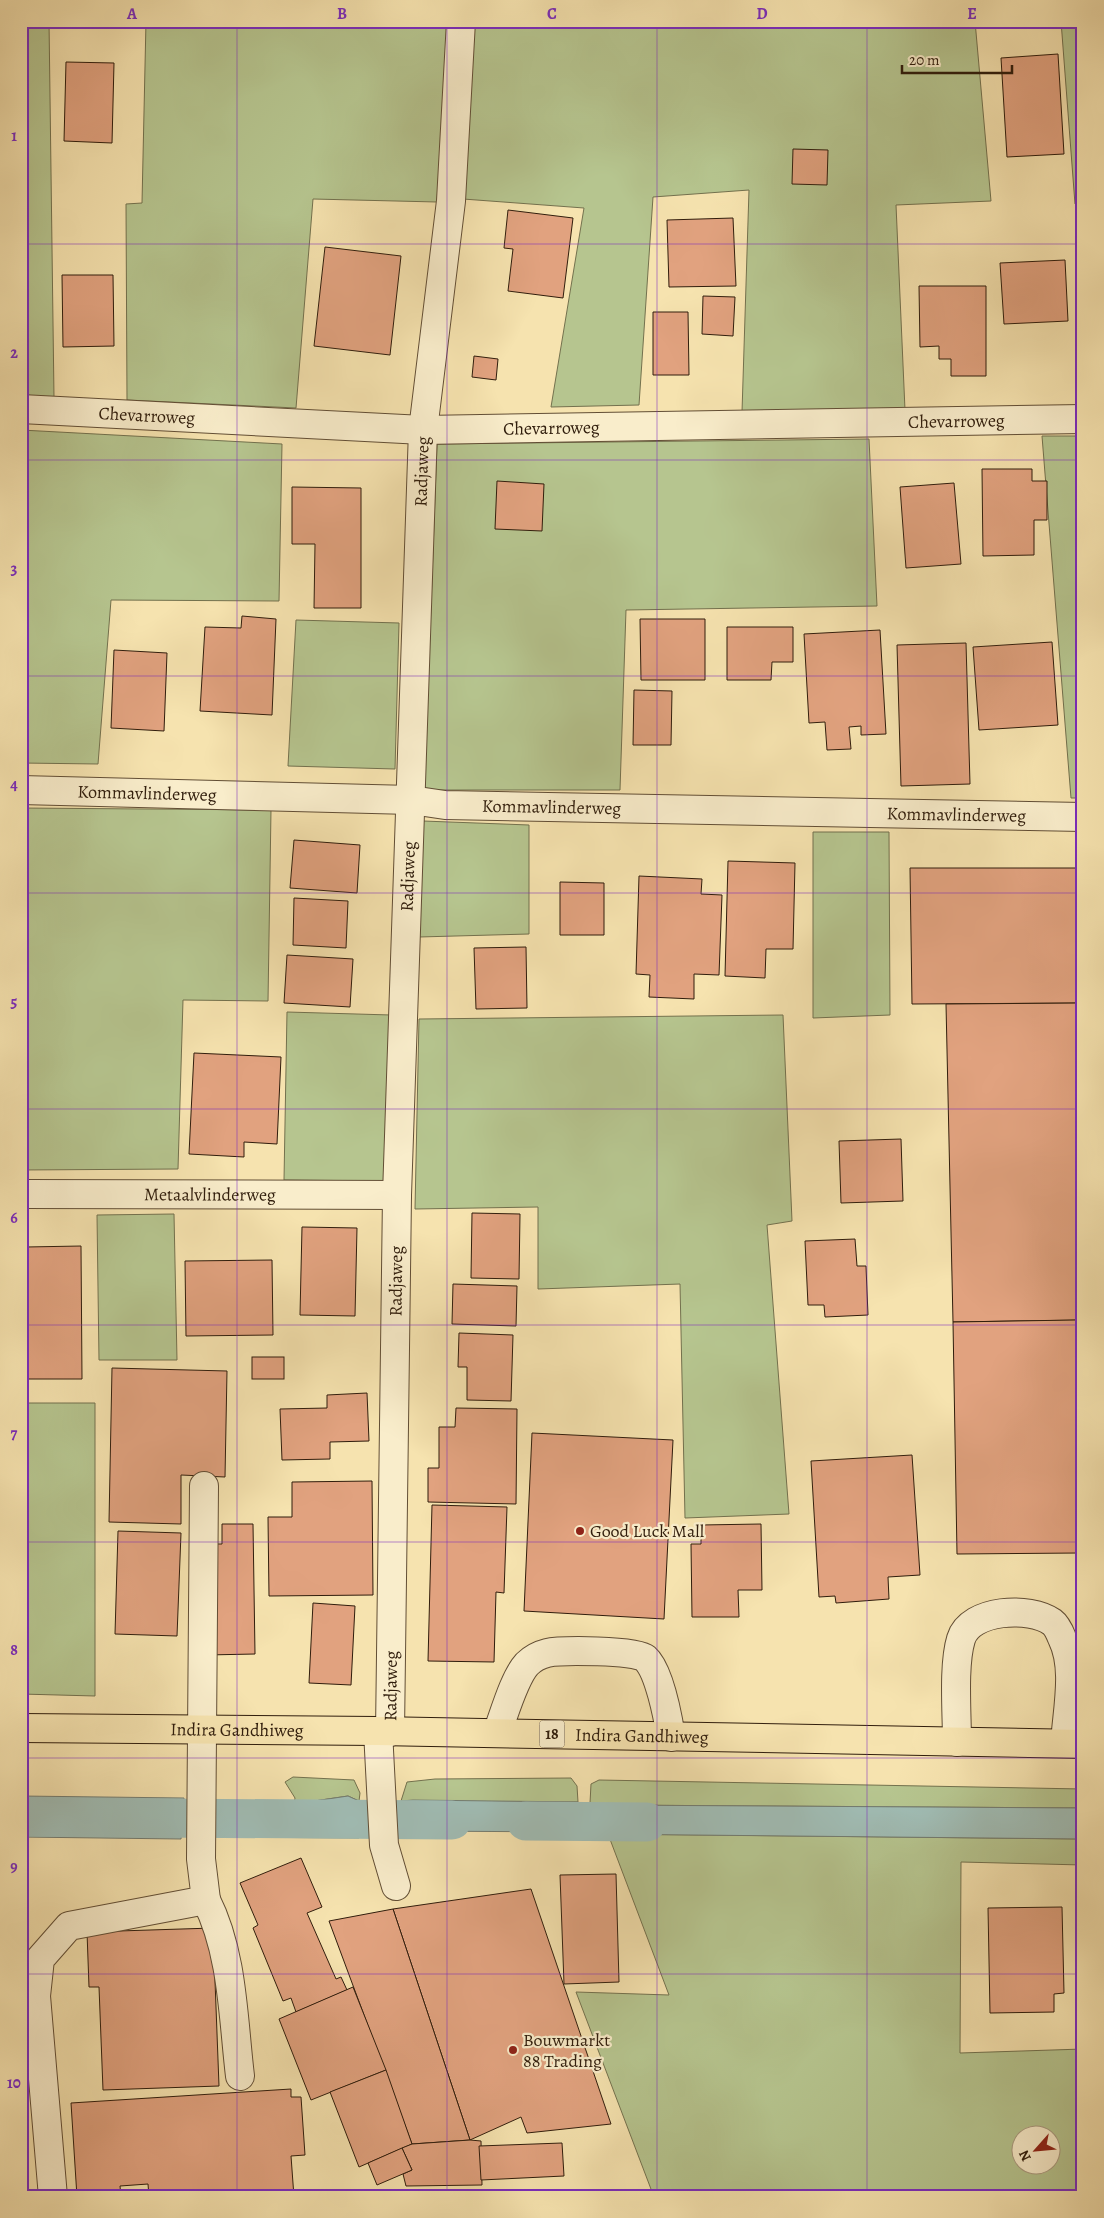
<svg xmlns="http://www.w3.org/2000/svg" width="1104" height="2218" font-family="Alegreya,serif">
<rect width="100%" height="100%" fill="#f6e3af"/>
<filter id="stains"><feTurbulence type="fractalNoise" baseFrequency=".004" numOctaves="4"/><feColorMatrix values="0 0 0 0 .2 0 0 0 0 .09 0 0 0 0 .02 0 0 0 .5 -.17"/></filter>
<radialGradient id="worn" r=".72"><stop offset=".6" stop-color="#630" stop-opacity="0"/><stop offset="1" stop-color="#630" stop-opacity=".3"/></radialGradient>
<g fill="#b6c58f" stroke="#73714e" fill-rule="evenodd">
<path d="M21,21H49L54,398L21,396Z"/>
<path d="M146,21H448L437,202L313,199L296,408L127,400L126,204L142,203Z"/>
<path d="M473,21H975L991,201L896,205L905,410L742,412L749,190L653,197L639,405L551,407L584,208L463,199Z"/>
<path d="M1061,21H1083V204H1075Z"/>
<path d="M21,430L282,444L279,601L111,600L98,764L21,763Z"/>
<path d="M1042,436H1083V798H1071Z"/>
<path d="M869,439L877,606L626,610L620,790H424L437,444Z"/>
<path d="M296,620L399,623L395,769L288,766Z"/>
<path d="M21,808L271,810L268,1001L183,1000L178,1169L21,1170Z"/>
<path d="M423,821L529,825V934L419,937Z"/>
<path d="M813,832H889L890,1015L813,1018Z"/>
<path d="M287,1012L391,1015L386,1181L284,1180Z"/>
<path d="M783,1015L792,1221L767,1225L789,1514L685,1518L680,1284L538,1289V1207L415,1209L419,1019Z"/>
<path d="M174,1214L177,1360H99L97,1215Z"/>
<path d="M21,1403H95V1696L21,1694Z"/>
<path d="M293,1777L354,1780L360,1793L359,1801L348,1796L294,1804L295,1798L285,1782Z"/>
<path d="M571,1778L577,1786L578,1802L401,1801L407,1782L435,1779Z"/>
<path d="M599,1780L1083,1789V1808L604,1805L594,1808L590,1803L591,1784Z"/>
<path d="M608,1834L1083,1839V1865L961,1862L960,2053L1083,2049V2197H654L576,1992L669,1995ZM1022,2136H1052V2166H1022Z"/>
</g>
<g fill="#a0bcb4" stroke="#737c71">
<path d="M21,1796L184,1798L181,1839L21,1837Z"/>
<path d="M348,1796L359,1801V1838L223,1837L224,1800L294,1804Z"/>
<path d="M413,1800L578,1802L579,1832L406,1831L400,1826L401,1801Z"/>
<path d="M604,1805L1083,1808V1839L595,1834L594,1808Z"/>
</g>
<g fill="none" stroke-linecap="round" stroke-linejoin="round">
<g stroke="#a0bcb4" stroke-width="39">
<path d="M21,1817L452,1820"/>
<path d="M526,1821L647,1822"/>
</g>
</g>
<g fill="#e1a27f" stroke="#301d0c">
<path d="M1058,54L1064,154L1007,157L1001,58Z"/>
<path d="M66,62L114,63L112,143L64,141Z"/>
<path d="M793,149L828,150L827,185L792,184Z"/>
<path d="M508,210L573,218L563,298L508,291L513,249L504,248Z"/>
<path d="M733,218L736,286L669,287L667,220Z"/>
<path d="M325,247L401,256L390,355L314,346Z"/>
<path d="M1065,260L1068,321L1004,324L1000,263Z"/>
<path d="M62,275H113L114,346L63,347Z"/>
<path d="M919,286H986V376H951V359H939V346L920,347Z"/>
<path d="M703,296L735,297L733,336L702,334Z"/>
<path d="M653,312H688L689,375H653Z"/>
<path d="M474,356L498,359L496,380L472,377Z"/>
<path d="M982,469H1032V481H1047V520H1034V555L983,556Z"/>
<path d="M497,481L544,484L542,531L495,529Z"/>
<path d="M954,483L961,564L906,568L900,487Z"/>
<path d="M292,487L361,488V608H314L315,544H292Z"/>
<path d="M242,616L276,619L272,715L200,711L205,627L241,628Z"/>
<path d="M640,619H705V680H641Z"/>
<path d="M727,627H793V662H772L771,680H727Z"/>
<path d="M880,630L886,734L861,735V726L849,727L851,749L827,750L825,722L809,723L804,634Z"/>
<path d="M1052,642L1058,725L979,730L973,647Z"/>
<path d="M966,643L970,784L901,786L897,645Z"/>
<path d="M114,650L167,653L164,731L111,728Z"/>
<path d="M634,690L672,691L671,745H633Z"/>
<path d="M294,840L360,845L357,893L290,888Z"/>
<path d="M728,861L795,863L793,949H766L765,978L725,976Z"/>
<path d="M910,868H1083V1003L912,1004Z"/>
<path d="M639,876L702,879L701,894L722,895L719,975L694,974V999L649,997L650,975L636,974Z"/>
<path d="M560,882L604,883V935H560Z"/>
<path d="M294,898L348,901L346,948L293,945Z"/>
<path d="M526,947L527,1008L476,1009L474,948Z"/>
<path d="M287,955L353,959L350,1007L284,1003Z"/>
<path d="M1083,1003V1320L953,1322L946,1004Z"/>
<path d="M194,1053L281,1057L277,1144L244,1142V1157L189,1154Z"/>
<path d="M901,1139L903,1201L841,1203L839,1141Z"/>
<path d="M472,1213L520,1214L519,1279L471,1278Z"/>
<path d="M302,1227L357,1228L355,1316L300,1315Z"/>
<path d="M855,1239L857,1266H866L868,1315L825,1317L824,1305H808L805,1241Z"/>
<path d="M81,1246L82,1379H27L26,1247Z"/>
<path d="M272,1260L273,1335L186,1336L185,1261Z"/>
<path d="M453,1284L517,1286L516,1326L452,1324Z"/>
<path d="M1076,1320L1079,1553L957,1554L953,1322Z"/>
<path d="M459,1333L513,1335L511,1401L467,1400V1367H458Z"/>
<rect x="252" y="1357" width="32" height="22"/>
<path d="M112,1368L227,1371L225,1477L181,1475V1524L109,1522Z"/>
<path d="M367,1393L369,1441L330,1442V1459L282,1460L280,1409L327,1408V1395Z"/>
<path d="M456,1408L517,1409L516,1504L428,1502V1468H439V1427H455Z"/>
<path d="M532,1433L673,1440L664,1619L524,1611Z"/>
<path d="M912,1455L920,1575L888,1577L889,1599L836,1603L835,1596L819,1597L811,1461Z"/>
<path d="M372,1481L373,1595L269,1596L268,1517H292V1482Z"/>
<path d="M432,1505L507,1507L504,1593L496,1592L494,1662L428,1661Z"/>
<path d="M222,1524H253L255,1654L206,1655L211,1544H222Z"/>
<path d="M761,1524L762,1590H738L739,1617H692L691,1544H701V1525Z"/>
<path d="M118,1531L181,1533L177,1636L115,1634Z"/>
<path d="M313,1603L355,1606L351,1685L309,1683Z"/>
<path d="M301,1858L322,1907L307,1913L336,1979L341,1977L347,1990L296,2012L291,1998L283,2001L253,1928L258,1925L240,1883Z"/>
<path d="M616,1874L619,1982L564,1984L560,1875Z"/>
<path d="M531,1889L611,2124L527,2133L521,2117L470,2140L393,1909Z"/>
<path d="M1062,1907L1064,1993L1054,1994V2012L990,2013L988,1908Z"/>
<path d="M393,1909L470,2140L412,2144L329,1921Z"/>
<path d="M213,1928L219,2086L103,2090L99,1987H89L87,1932Z"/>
<path d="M1079,1951H1083V2008H1081Z"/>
<path d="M353,1987L386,2070L311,2100L279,2019Z"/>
<path d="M386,2070L412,2144L359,2167L330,2092Z"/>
<path d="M291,2089V2097H301L305,2155L291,2156L294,2197H149L148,2184L120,2186L121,2197H77L71,2103Z"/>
<path d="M470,2140L481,2141L482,2185L406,2186L403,2174L412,2170L402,2148L412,2144Z"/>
<path d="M562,2143L564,2176L481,2180L479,2146Z"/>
<path d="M402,2148L412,2170L377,2185L368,2163Z"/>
</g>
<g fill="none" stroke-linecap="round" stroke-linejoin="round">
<g stroke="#624e35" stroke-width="30">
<g id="minor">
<path id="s1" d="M21,409L423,430L1083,419"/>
<path id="s2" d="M21,790L411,800L445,805L1083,817"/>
<path id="s3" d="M24,1194L397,1195"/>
<path d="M378,1731L384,1845L396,1886"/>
<path id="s4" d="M390,1732L397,1195L423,430L451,201L461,21"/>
<path d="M497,1733C504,1715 514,1678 527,1664C533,1658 539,1655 547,1653C560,1650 636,1650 645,1658C659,1670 668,1718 671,1737"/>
<path d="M957,1742C957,1713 953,1665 961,1639C970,1609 1030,1606 1052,1622C1056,1625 1060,1633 1062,1638C1077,1668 1067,1710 1065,1743"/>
<path d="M206,1900C233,1953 233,2018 240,2076"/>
<path d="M53,2197L36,1996L40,1959L69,1926L206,1900L201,1859L204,1486"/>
</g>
</g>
<g stroke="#301d0c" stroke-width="30">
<g id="major">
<path id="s5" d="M21,1728L378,1731L1083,1744"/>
</g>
</g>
<use href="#minor" stroke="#f9edcb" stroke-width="28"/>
<use href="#major" stroke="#f6e3af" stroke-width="28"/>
</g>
<path fill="none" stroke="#7b2cbf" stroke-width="1" stroke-opacity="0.55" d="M237,21V2197M447,21V2197M657,21V2197M867,21V2197M21,244H1083M21,460H1083M21,676H1083M21,893H1083M21,1109H1083M21,1325H1083M21,1542H1083M21,1758H1083M21,1974H1083"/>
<g fill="#8f2418" stroke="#f9edcb" stroke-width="2">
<circle cx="580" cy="1531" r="5"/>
<circle cx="513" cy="2050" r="5"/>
</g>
<g text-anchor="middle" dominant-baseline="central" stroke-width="4.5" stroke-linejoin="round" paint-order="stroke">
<rect fill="#f9edcb" stroke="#6c5b45" stroke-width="1" x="539.5" y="1720.5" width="25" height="27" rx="4"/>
<g font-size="16" font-weight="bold" fill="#301d0c">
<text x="552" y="1734">18</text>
</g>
<g font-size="18" fill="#301d0c" stroke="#f9edcb">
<text stroke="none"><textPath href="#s1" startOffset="126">Chevarroweg</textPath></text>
<text stroke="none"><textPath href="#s1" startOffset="936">Chevarroweg</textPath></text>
<text stroke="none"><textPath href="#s1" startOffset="531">Chevarroweg</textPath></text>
<text stroke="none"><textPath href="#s4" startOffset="1261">Radjaweg</textPath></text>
<text stroke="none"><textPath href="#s2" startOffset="126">Kommavlinderweg</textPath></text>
<text stroke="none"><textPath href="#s2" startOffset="531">Kommavlinderweg</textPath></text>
<text stroke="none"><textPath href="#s2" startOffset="936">Kommavlinderweg</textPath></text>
<text stroke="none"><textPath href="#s4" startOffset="856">Radjaweg</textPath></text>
<text stroke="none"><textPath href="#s3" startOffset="186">Metaalvlinderweg</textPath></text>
<text stroke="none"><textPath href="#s4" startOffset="451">Radjaweg</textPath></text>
<text stroke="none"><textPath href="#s4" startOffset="46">Radjaweg</textPath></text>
<text stroke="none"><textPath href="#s5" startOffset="216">Indira Gandhiweg</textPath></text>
<text stroke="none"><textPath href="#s5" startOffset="621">Indira Gandhiweg</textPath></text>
</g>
<g font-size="18" fill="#301d0c" stroke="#f9edcb" text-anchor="start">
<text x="590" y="1531">Good Luck Mall</text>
<text x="523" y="2040">Bouwmarkt<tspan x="523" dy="21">88 Trading</tspan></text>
</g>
</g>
<rect width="1104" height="2218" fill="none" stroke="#f6e3af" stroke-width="55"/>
<g transform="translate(1036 2150) rotate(243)"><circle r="24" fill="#f9edcb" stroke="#a99a7f"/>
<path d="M0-4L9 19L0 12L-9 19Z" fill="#8f2418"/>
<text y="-8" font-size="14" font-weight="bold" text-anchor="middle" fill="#301d0c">N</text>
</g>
<path d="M902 65v8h110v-8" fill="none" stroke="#301d0c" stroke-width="2.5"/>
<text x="909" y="65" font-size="15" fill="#301d0c" stroke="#f9edcb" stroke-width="4" paint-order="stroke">20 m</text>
<rect x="28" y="28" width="1048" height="2162" fill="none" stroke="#7b2cbf" stroke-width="2"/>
<g font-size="16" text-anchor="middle" font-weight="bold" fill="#7b2cbf">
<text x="132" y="19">A</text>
<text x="342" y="19">B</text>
<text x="552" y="19">C</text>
<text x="762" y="19">D</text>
<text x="972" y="19">E</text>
<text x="14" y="141">1</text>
<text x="14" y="358">2</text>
<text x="14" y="574">3</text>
<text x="14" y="790">4</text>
<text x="14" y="1007">5</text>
<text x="14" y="1223">6</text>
<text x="14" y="1439">7</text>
<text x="14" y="1655">8</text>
<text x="14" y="1872">9</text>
<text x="14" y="2088">10</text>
</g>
<rect width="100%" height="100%" filter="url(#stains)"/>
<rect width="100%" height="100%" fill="url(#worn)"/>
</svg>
